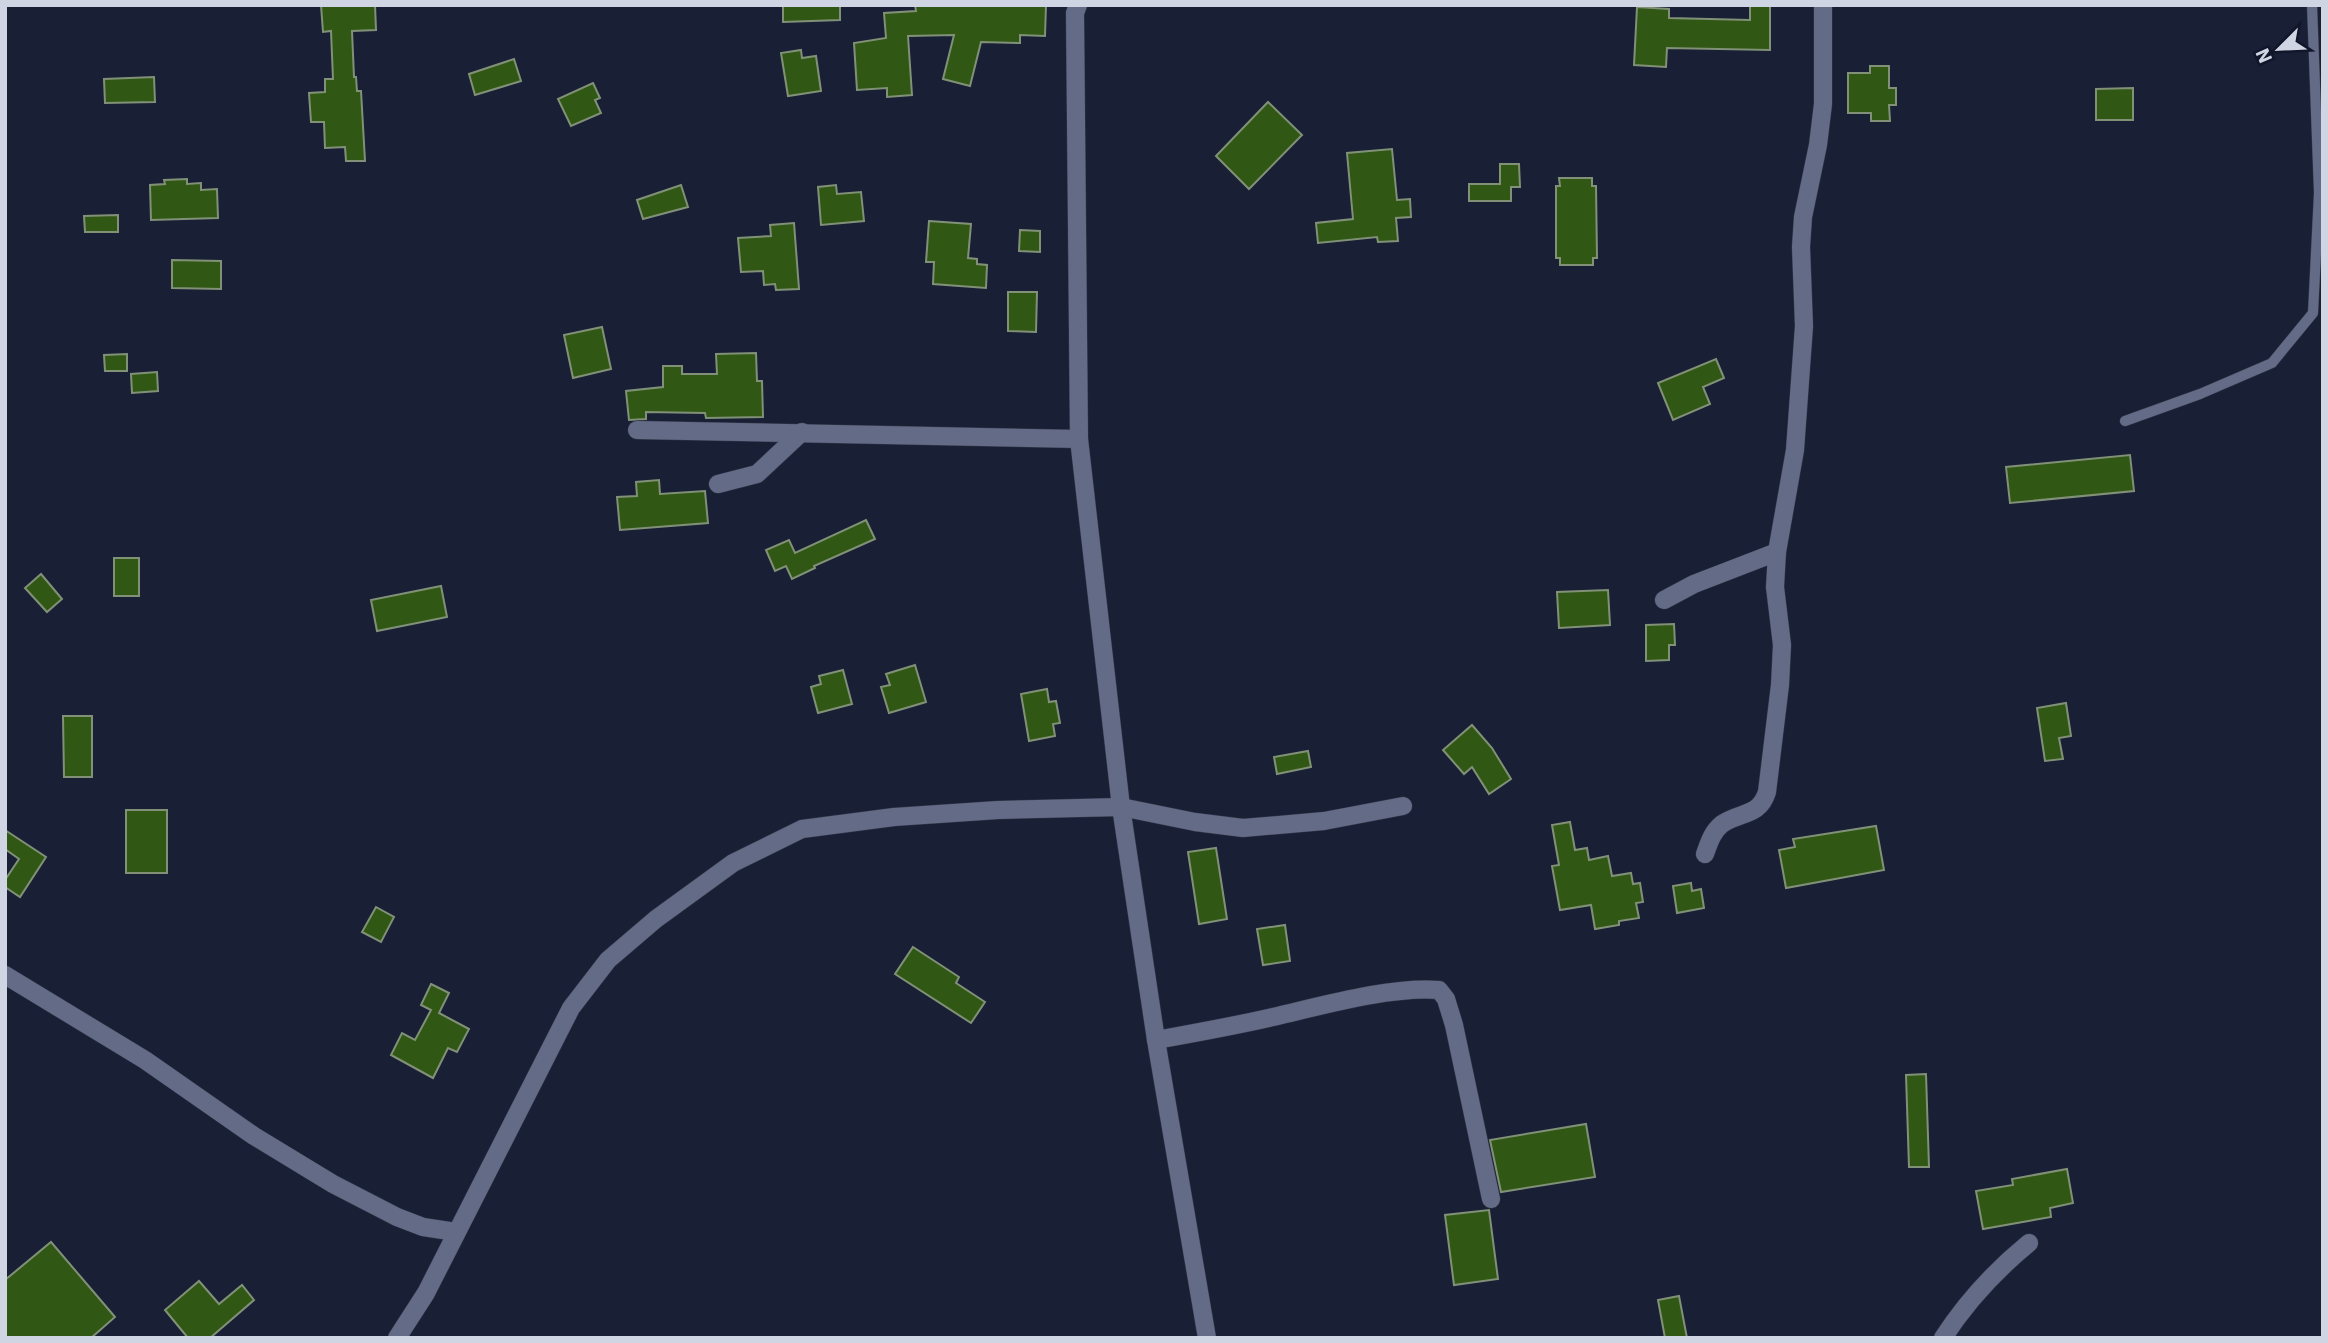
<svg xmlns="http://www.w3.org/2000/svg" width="2328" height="1343" font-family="'IBM Plex Sans',sans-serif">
<rect width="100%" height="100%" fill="#191f35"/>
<g fill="#315715" stroke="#809177" stroke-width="2">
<path d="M321,5H375L376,30L352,31L354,77H356L357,91H361L365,161H346L345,147L325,148L324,122H311L309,93L325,92V79H333L331,31L323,32Z"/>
<path d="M783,5H840V20L783,22Z"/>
<path d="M915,5H1046L1045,36L1020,35V43L981,42L970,86L943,79L954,35L908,36L912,95L887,97V88L857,90L854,43L886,38L884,13L916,11Z"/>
<path d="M1750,6H1770V50L1667,48L1666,67L1634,65L1637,7L1669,9V18L1750,20Z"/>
<path d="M801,50L802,58L816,56L821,91L788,96L781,53Z"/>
<path d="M514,59L521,81L475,95L469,74Z"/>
<path d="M1870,66H1889V88H1896V105H1889L1890,121H1871V113H1848V73H1870Z"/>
<path d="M154,77L155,102L105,103L104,79Z"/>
<path d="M593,83L600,98L595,100L601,113L571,126L558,99Z"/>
<path d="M2133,88V120H2096V89Z"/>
<path d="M1268,102L1302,135L1249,189L1216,156Z"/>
<path d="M1392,149L1397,200L1410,199L1411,217L1396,218L1398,241L1378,242L1377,237L1318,243L1316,223L1353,219L1347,153Z"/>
<path d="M1500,164H1519L1520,187H1511V201H1469V184H1500Z"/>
<path d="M1559,178H1592V186H1596L1597,258H1593V265H1560V258H1556V186H1560Z"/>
<path d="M187,179V184L201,183V190L217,189L218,218L151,220L150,185L165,184L164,180Z"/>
<path d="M681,185L688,207L643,219L637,200Z"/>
<path d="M836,185L837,194L861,192L864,221L821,225L818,187Z"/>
<path d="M118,215V232H85L84,216Z"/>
<path d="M929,221L971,224L968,258L977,259V264L987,265L986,288L933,284L934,262H926Z"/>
<path d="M794,223L799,289L776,290L775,284L764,285L763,271L741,272L738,238L771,236L770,225Z"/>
<path d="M1020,230L1040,231V252L1019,251Z"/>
<path d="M172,260L221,261V289L172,288Z"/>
<path d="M1008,292H1037L1036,332L1008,331Z"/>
<path d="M602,327L611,369L573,378L564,335Z"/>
<path d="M756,353L757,381H762L763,417L706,418L705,413L646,412V419L629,420L626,391L663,387V366H682V374H717L716,354Z"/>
<path d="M127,354V371H105L104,355Z"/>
<path d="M1716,359L1724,378L1703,387L1710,404L1673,420L1658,383Z"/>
<path d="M157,372L158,391L132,393L131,374Z"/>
<path d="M2130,455L2134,491L2010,503L2006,467Z"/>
<path d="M659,480L660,494L705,491L708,523L620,530L617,497L637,496L636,482Z"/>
<path d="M866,520L875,539L814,566L815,568L792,579L786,566L775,571L766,550L789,540L795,553Z"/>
<rect x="114" y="558" width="25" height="38"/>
<path d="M41,574L62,599L47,612L25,588Z"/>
<path d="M441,586L447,617L377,631L371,600Z"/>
<path d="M1608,590L1610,625L1559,628L1557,592Z"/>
<path d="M1674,624L1675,645H1669V660L1646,661V625Z"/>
<path d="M915,665L926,702L889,713L881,687L890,685L886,674Z"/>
<path d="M843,670L852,704L818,713L811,687L821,684L819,676Z"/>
<path d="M1047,689L1049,702L1056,701L1060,723L1053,724L1055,736L1029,741L1021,694Z"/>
<path d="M2066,703L2071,736L2059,738L2063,759L2045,761L2037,708Z"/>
<path d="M63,716H92V777H64Z"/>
<path d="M1472,725L1492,748L1511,779L1489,794L1472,767L1464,774L1443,750Z"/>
<path d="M1308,751L1311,767L1277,774L1274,757Z"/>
<rect x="126" y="810" width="41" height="63"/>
<path d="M1570,822L1575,850L1587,848L1589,860L1608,856L1612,876L1631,873L1633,884L1640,883L1643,902L1636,903L1639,918L1619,921V925L1595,929L1591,905L1560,910L1552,866L1559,865L1552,825Z"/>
<path d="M1876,826L1884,870L1786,888L1779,850L1795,847L1793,839Z"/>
<path d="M5,830L46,857L20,897L5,887V880L19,859L5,849Z"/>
<path d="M1216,848L1227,919L1199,924L1188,852Z"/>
<path d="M1691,883L1692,891L1701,889L1704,908L1677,913L1673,886Z"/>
<path d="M376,907L394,917L381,942L362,932Z"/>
<path d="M1285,925L1290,961L1263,965L1257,929Z"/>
<path d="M913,947L959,977L956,983L985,1002L971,1023L895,974Z"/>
<path d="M431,984L449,993L439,1013L469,1029L457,1052L448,1048L433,1078L391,1055L402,1033L415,1040L431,1010L421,1005Z"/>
<path d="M1926,1074L1929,1167H1909L1906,1075Z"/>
<path d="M1586,1124L1595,1177L1501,1192L1490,1140Z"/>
<path d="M2067,1169L2073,1203L2050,1208L2051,1217L1983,1229L1976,1191L2013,1185L2012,1179Z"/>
<path d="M1489,1210L1498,1279L1454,1285L1445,1215Z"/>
<path d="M51,1242L115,1317L91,1338H5V1280Z"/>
<path d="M199,1281L219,1304L242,1285L254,1300L210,1338H188L165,1310Z"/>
<path d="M1679,1296L1687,1338H1665L1658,1300Z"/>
</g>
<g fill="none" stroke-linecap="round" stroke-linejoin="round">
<g stroke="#36394c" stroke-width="11">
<path id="service" d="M2125,421L2200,394L2272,363L2313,313L2319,193L2312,5"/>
</g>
<g stroke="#36394c" stroke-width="19">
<g id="minor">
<path d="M1078,5L1075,13L1079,439L1121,807L1156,1040L1207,1338"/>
<path d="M637,430L1079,439"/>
<path d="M718,484L757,474L802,432"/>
<path d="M1664,600L1694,584L1777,552"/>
<path d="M1705,854C1709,843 1712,832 1722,824C1741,811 1759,817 1767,792L1780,685L1782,645L1775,587L1777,552L1795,450L1804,326L1801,247L1803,217L1818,145L1823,104V5"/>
<path d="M5,975L145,1060L254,1136L333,1184L397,1217L423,1227L456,1232"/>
<path d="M1156,1040C1195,1033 1234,1026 1273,1017C1321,1006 1391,986 1439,990L1446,999L1454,1025L1491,1199"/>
<path d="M397,1338L426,1293L571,1008L608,960L656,919L733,863L802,829L894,817L998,810L1121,807L1195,822L1243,828L1324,821L1403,806"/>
<path d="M1943,1338C1967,1301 1996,1270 2029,1243"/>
</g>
</g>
<use href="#service" stroke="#636b86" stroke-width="10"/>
<use href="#minor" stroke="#636b86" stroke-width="18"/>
</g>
<rect width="2328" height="1343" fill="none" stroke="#d0d5e4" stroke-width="14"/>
<g transform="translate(2279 49) rotate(246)" stroke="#11162b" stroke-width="5" paint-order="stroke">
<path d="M0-5L12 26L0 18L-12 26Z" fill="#d0d5e4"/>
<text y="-10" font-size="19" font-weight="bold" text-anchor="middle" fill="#d0d5e4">N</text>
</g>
</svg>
